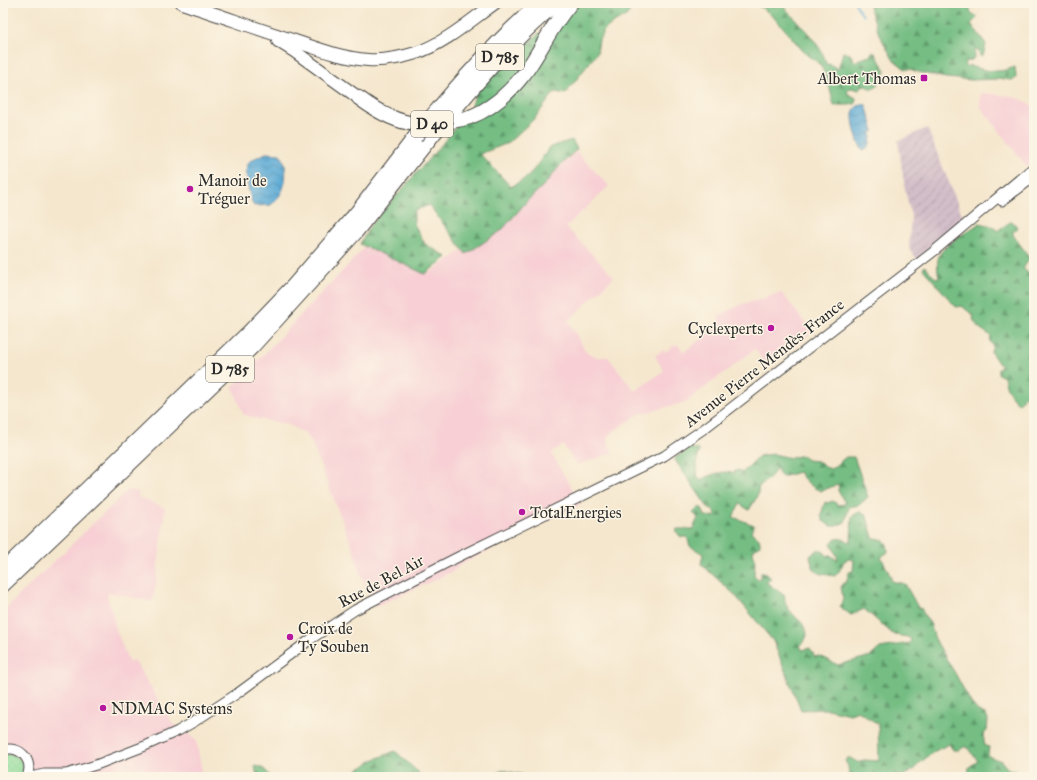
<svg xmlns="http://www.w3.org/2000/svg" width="1037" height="780" font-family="'IM FELL Great Primer',serif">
<defs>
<pattern id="industrial-furrows" width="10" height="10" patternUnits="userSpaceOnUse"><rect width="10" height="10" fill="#d2bdc8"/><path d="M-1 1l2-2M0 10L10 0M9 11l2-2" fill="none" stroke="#b4a3ac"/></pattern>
<pattern id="grass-dots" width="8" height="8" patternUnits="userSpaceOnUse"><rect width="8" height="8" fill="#91de9b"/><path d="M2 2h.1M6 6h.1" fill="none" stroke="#7dbf86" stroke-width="1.8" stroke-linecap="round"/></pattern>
<pattern id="forest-firs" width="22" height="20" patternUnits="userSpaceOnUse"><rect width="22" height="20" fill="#74bd83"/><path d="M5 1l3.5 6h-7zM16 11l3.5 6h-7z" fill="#5f9a6b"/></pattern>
<pattern id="water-waves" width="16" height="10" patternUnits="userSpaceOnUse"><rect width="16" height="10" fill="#5dabd6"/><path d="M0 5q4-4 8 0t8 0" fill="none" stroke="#4d8bae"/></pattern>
</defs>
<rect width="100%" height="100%" fill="#fcf5e5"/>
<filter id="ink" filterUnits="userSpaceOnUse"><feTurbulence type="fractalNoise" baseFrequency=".025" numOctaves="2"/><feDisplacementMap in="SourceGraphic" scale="8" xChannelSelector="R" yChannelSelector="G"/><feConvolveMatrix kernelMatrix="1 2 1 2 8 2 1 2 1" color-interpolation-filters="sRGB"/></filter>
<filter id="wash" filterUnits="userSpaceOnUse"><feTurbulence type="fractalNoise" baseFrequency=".012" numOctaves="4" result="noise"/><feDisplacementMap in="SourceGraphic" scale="16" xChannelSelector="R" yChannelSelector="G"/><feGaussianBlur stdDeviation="0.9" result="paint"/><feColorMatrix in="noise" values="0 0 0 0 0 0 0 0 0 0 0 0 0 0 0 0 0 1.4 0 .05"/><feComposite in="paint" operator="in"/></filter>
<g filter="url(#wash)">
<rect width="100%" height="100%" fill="#f5e7ce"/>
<g fill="#f7cfd4">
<path d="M981,93L1010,96L1021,99L1034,107V161L1027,167L980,106Z"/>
<path d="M566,141L609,186L566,227L614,277L568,321L586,352L597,357H608L635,391L664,371L655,356L663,350L665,352L677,344L684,352L719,325V316L742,304L759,300L781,292L812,332L768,368L755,349L686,402L640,414L622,425L609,435L607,439L613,453L577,465L563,445L551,453L581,504L460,565L455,570L437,579L376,606L361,575L354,551L311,441L306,434L287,424L258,419L243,414L233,387L367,245L429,273L490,232L511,215Z"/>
<path d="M128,490L139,492L138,497L165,508L156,584L152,602L108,592V599L117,632L129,663L134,660L173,724L196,739L203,777H3V611Z"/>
</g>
<path fill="url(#industrial-furrows)" d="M927,128L964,220L917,259L909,248L911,216L905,189L898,141Z"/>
<path fill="url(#grass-dots)" stroke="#5e8463" d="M9,754C21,755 28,767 20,777H3V755Z"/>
<g fill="url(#forest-firs)" stroke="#507457">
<path d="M578,3H637L625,17L613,23L604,30L599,40L597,53L565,94L556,92L554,93L534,119L508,143L480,154L511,187L529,176L550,147L572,140L577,149L558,168L545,184L527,201L501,231L466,254L429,205L414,211V224L425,244L447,257L425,274L360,244L370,226L442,144L471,108L476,92L539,33L553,37L565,18Z"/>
<path d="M751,3H780C794,18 809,32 820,49C823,53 825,59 826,64L832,65L838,70L843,52L850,54L855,62L860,59L870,56L872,52L875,53L885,70C885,78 879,85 872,89L863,85L859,90L852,88L848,90L847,93L856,98L855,104L849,105H834C830,91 828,75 819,64C816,60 810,58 807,55C791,39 772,8 751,3Z"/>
<path d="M868,3H968L971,13L978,17L971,24L986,44L983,56H980L978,49L974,50L975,56L971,61H966L964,64L967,67L969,65C973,68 976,68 981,69C994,72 1002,72 1015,67L1016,77L1014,80L996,79L973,80L946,78L918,72L910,69H905L893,59L879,34Z"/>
<path d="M1012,221L1018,228L1013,231V235L1030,258L1024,267V270L1034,276V378L1029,386L1032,393L1028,398L1024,396L1019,404C1010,396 1006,388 1004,377L998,374V369L1002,366L998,363L991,352L993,346L990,341L991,336L978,327L973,319L974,316L962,306L956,307L923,269L924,267L925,266L934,277L939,278C938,271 936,263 939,256C941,247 971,229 980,223L994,227L997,231Z"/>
<path d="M690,448L699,450C699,455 698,456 697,461C696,466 699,469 697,475L700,480C712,475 720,470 732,473L738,470L742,473L759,456L773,454L791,458L799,456H804L807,460L817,461L825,467L831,469L846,457H854L868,497L859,505L849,507L845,522L836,526H831L823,521L821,515L825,502L827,503L833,501L838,505L846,504L838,491L839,484L821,491C811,487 805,481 799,472L782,477L779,474L777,467C772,476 767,481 759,486L757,497L749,510L740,504L733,517L754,525L751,532C756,536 761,538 760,545L753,550L755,563L754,575L758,580L761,576V573C766,573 768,574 771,579L766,582L785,596C781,615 823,627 800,645L802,650L810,648L815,657L819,656L838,665L871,656L880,648L910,643L911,640L908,637L894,635L864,609L851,615L840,607L843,598L841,586L843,583H846L849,572L853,571L854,560L849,559L844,561L840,570L835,576C818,573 814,576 810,556L819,549L824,552L827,556L830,555L837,560L838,559L831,543C837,535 843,540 851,542L852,516L860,512L866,514L873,538C880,538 882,539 887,544L888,552L881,557L891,577V581L905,584L919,609L921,608L925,617L930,623L935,639L948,662L955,673L971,703L978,711L985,714L988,719L987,731L983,735L985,746L989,747L988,755L990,757L1001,761L1008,769L1015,770L1020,777L1034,771V777H968L969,767L978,761L966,746L959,750H953L949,744L935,751L922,761L913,770L901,777H849L848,766L845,761L847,758H850L859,763L864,760L879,761L878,724L858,711L850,714L827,709L801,710L773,641L735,595L701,564L703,554L690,546L687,537H681L676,532L677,529H693L698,518L693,513L698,508H702L705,516L715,517L716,514L713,510L709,509L675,460L676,457Z"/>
<path d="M395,751L423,777H347L373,760Z"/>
<path d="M255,766C262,767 267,770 270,777H257Z"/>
<path d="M502,770L533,777H490Z"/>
</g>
<g fill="url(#water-waves)" stroke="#446b80">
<path d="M861,104H865L866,105L874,131L871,132C871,139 871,148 863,150C857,145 852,120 853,113C854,109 857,106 861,104Z"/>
<path d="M266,153L280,154C288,164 287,184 280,195C278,198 274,201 271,205L256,206L253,205C250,197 242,169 249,162C253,158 261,156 266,153Z"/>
</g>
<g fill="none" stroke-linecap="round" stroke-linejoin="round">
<path stroke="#5dabd6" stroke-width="2" d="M855,3L863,16"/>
</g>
</g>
<g filter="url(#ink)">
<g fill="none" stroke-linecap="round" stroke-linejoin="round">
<g stroke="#494743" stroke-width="11">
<g id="minor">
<path d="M1002,201L1034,177"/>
<path d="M3,750C20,745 34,760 27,777"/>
<path d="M31,777L44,774H66L96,765L145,746L178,731L197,720L238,693L311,639L355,610L456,558L664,456L705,428L933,252L1034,167"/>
</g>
</g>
<g stroke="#494743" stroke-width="14">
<g id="major">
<path d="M182,3C219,15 255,28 292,40C316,48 341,58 368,60C384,61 400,58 416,53C445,43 470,21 495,3"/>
<path d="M278,41L294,51L359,98"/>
</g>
</g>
<g stroke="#494743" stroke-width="16">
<g id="highway">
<path d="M359,98C375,110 395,122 416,124C424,125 432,124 440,123C450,121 461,120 470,117C491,109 510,92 524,74C541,51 552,24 571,3"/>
<path d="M433,115C466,75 500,37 540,3"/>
<path d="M448,117C482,77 516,36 557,3"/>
<path d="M3,570L249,332L294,285L358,211L415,137"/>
<path d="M3,585L252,347L355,233L435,132"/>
</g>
</g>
<use href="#minor" stroke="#fff" stroke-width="9"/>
<use href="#major" stroke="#fff" stroke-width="12"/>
<use href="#highway" stroke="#fff" stroke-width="14"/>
<g stroke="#494743" stroke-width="16" stroke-linecap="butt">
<g id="highway-bridge">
<path d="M435,132L448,117"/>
<path d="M415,137L433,115"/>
</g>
</g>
<use href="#highway-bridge" stroke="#fff" stroke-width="14"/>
</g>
</g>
<g fill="#b5179e" stroke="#fcf5e5" stroke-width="1.5">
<rect x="920" y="74" width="8" height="8" rx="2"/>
<circle cx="190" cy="189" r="4"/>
<circle cx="771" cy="328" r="4"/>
<circle cx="522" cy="512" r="4"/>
<circle cx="290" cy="637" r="4"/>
<circle cx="103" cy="708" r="4"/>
</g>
<g text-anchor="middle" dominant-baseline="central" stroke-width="3" stroke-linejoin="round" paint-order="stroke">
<g fill="#fcf5e5" stroke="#6a6863" stroke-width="1">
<rect x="476" y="44" width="48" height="26" rx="3"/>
<rect x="411" y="111" width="42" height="26" rx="3"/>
<rect x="206" y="356" width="48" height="26" rx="3"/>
</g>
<g font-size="15" font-weight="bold" fill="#2b2b2b">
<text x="500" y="57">D 785</text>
<text x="432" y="124">D 40</text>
<text x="230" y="369">D 785</text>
</g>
<g font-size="16" fill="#2b2b2b" stroke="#fcf5e5" text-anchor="start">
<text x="916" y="78" text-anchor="end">Albert Thomas</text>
<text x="198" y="180">Manoir de<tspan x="198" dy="18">Tréguer</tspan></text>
<text x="763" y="328" text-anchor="end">Cyclexperts</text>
<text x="530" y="512">TotalEnergies</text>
<text x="298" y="628">Croix de<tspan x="298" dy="18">Ty Souben</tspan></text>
<text x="111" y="708">NDMAC Systems</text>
</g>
<g font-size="16" fill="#2b2b2b" stroke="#fcf5e5">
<text transform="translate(764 363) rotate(-38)">Avenue Pierre Mendès-France</text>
<text transform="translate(381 581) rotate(-28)">Rue de Bel Air</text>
</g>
</g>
<rect width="1037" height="780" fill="none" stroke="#fcf5e5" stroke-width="16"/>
</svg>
